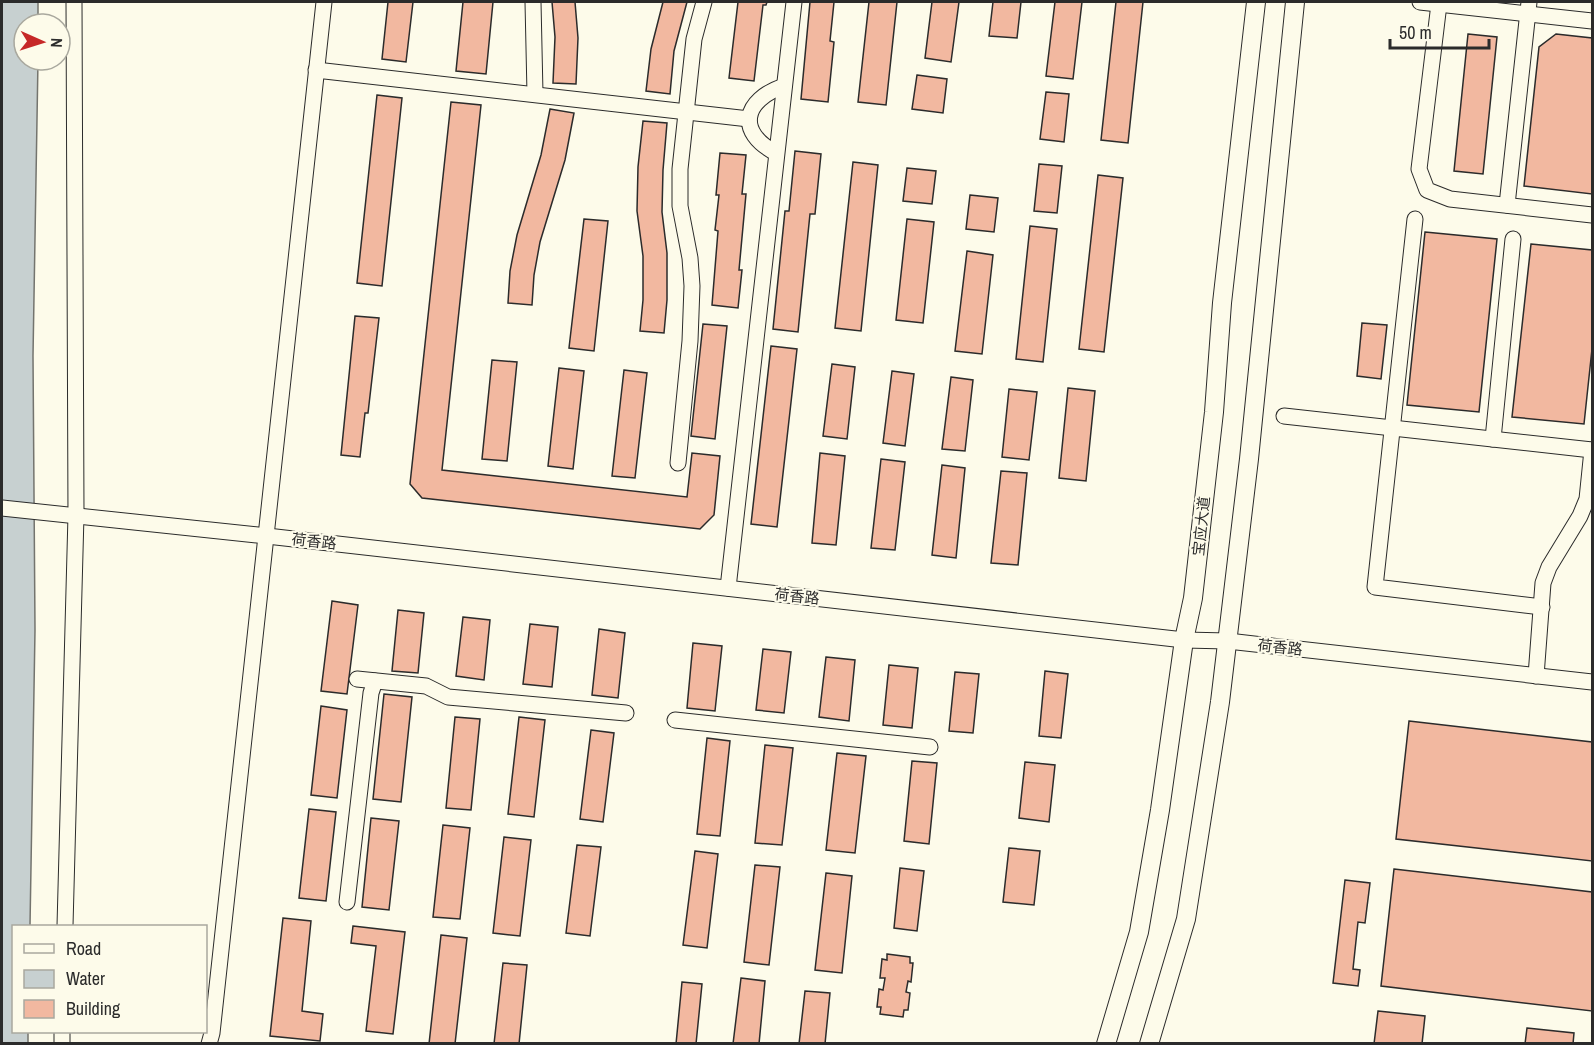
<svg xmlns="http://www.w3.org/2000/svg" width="1594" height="1045" font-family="'Archivo Narrow','Noto Sans SC',sans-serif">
<rect width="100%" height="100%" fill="#fdfbea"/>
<path fill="#c7d0d0" stroke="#74746e" stroke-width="1.5" d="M2,2H38V24H24V60H38L33,356L35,630L30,926H14V1032H28V1043L2,1044Z"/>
<g fill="#f2b8a0" stroke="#2b2b2b" stroke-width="1.5">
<path d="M388,2H413L406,62L382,59Z"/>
<path d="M463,2H493L486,74L456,71Z"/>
<path d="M552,2H575L578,38L576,84L553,83L555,37Z"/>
<path d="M663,2H687L674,51L670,94L646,91L651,49Z"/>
<path d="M738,2H767L766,5H763L754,81L729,78Z"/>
<path d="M810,2H834L830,41L834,42L828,102L801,99Z"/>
<path d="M869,2H897L886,105L858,102Z"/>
<path d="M932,2H959L951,62L925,58Z"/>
<path d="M993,2H1021L1017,38L989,36Z"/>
<path d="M1055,2H1082L1073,79L1046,76Z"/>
<path d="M1116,2H1143L1128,143L1101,140Z"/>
<path d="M1468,34L1497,37L1483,174L1454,171Z"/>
<path d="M1556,34L1592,38V194L1524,186L1539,47Z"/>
<path d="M917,75L947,79L943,113L912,109Z"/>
<path d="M1046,92L1069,94L1064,142L1040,139Z"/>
<path d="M377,95L402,98L382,286L357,283Z"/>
<path d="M451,102L481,105L442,470L687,497L692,453L720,456L714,515L700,529L422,498L410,484Z"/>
<path d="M550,109L574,113L565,160L540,242L534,275L532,305L508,303L510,271L517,235L541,155Z"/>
<path d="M643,121L667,123L663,170L662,212L667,253V300L664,333L640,331L643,300V256L637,211L638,167Z"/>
<path d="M795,151L821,154L815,214H810L798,332L773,329L785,211H789Z"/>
<path d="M720,153L746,155L742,194H746L739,270H742L738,308L712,305L718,231L715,230L719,195H716Z"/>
<path d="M853,162L878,165L861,331L835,328Z"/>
<path d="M1039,164L1062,166L1057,213L1034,211Z"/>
<path d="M907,168L936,171L932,204L903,201Z"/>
<path d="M1098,175L1123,178L1104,352L1079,349Z"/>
<path d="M970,195L998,198L994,232L966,229Z"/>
<path d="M584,219L608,221L594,351L569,348Z"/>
<path d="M907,219L934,222L923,323L896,320Z"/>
<path d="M1030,226L1057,229L1043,362L1016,359Z"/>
<path d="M1425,232L1497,239L1479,412L1407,405Z"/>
<path d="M1531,244L1592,250V349L1584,424L1512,417Z"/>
<path d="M967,251L993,255L982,354L955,351Z"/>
<path d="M355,316L379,318L368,413H365L360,457L341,455Z"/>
<path d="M1362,323L1387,325L1381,379L1357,376Z"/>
<path d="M703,324L727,326L715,439L691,436Z"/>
<path d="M771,346L797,349L777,527L751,524Z"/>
<path d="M492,360L517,362L507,461L482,459Z"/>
<path d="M832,364L855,367L847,439L823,436Z"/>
<path d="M559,368L584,371L573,469L548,466Z"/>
<path d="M624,370L647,373L635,478L612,476Z"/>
<path d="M892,371L914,374L905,446L883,443Z"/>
<path d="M951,377L973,380L965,451L942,449Z"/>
<path d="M1068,388L1095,391L1086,481L1059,478Z"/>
<path d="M1009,389L1037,392L1029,460L1002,457Z"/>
<path d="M820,453L845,456L836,545L812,543Z"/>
<path d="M881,459L905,462L895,550L871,548Z"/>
<path d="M942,465L965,468L956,558L932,555Z"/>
<path d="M1001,471L1027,473L1018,565L991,563Z"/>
<path d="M332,601L358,605L347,694L321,691Z"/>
<path d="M398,610L424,613L418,673L392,671Z"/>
<path d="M463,617L490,620L484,680L456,676Z"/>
<path d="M530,624L558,627L552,687L523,684Z"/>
<path d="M599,629L625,633L618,698L592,695Z"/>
<path d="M693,643L722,646L715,711L687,708Z"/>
<path d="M763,649L791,652L784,713L756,710Z"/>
<path d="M826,657L855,660L849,721L819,717Z"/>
<path d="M889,665L918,668L912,728L883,725Z"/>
<path d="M1045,671L1068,674L1061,738L1039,736Z"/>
<path d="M955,672L979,674L973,733L949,731Z"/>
<path d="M384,694L412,697L401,802L373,799Z"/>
<path d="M321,706L347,710L337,798L311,795Z"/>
<path d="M455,717L480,719L471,810L446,808Z"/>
<path d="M519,717L545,720L534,817L508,814Z"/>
<path d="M1409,721L1592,742V861L1396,839Z"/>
<path d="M591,730L614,733L603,822L580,819Z"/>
<path d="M707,738L730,741L720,836L697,834Z"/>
<path d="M765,745L793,748L782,845L755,843Z"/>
<path d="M837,753L866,756L855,853L826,850Z"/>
<path d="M912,761L937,763L929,844L904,841Z"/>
<path d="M1025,762L1055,765L1049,822L1019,818Z"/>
<path d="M309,809L336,812L326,901L299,898Z"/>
<path d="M371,818L399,821L389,910L362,907Z"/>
<path d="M443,825L470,828L460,919L433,917Z"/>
<path d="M504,837L531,840L520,936L493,933Z"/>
<path d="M577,845L601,847L590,936L566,933Z"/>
<path d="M1009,848L1040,851L1034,905L1003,902Z"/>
<path d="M695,851L718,854L707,948L683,945Z"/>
<path d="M755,865L780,867L769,965L744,962Z"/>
<path d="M900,868L924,871L917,931L894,928Z"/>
<path d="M1394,869L1592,892V1011L1381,986Z"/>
<path d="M826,873L852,876L842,973L815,970Z"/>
<path d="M1345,880L1370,883L1365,923L1358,922L1353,969L1360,970L1358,986L1333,983Z"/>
<path d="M283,918L311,921L302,1011L323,1014L320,1041L270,1036Z"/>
<path d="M353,926L405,932L393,1034L366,1031L376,946L351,943Z"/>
<path d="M441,935L467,938L455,1044H429Z"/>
<path d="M887,954L910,957V963H913L911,982L908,981L906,992L910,993L908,1010H904L903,1017L880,1014L881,1007H877L879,989L883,990L885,978H880L882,959L887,960Z"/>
<path d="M503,963L527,965L519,1044H494Z"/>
<path d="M741,978L765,981L759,1044H733Z"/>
<path d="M682,982L702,984L696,1044H676Z"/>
<path d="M805,991L830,993L825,1044H799Z"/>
<path d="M1378,1011L1425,1016L1422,1044H1374Z"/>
<path d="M1527,1028L1574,1033L1573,1044H1525Z"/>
</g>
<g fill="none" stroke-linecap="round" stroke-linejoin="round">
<g stroke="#2b2b2b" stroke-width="17">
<g id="minor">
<path d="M533,2L535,94"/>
<path d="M1420,2L1592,21"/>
<path d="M1439,4L1419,169L1427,190L1450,199L1592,215"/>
<path d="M316,70L749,119"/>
<path d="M776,153C736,132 743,100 784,86"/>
<path d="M1507,205L1529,2"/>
<path d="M1415,219L1375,587L1542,607"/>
<path d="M1284,416L1592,450"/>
<path d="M1493,439L1513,239"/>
<path d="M678,463L690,341L692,286L690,258L680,206V169L694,39L704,2"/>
<path d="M2,508L267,536L1184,640L1228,641L1592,682"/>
<path d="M728,588L794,2"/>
<path d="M1536,676L1543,583L1549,567L1580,516L1587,499L1592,450"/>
<path d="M357,679L426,686L448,697L626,713"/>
<path d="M675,720L930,747"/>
<path d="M347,902L371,693L375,681"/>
<path d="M65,926L76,515L74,2"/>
<path d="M62,1044V1032"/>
<path d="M209,1044L212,1033L324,2"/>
</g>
</g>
<g stroke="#2b2b2b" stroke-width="20">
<g id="major">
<path d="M1106,1044L1139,932L1160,810L1184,640L1193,598L1214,412L1222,303L1256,2"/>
<path d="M1149,1044L1186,919L1220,702L1249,459L1295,2"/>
</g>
</g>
<use href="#minor" stroke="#fdfbea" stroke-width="15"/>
<use href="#major" stroke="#fdfbea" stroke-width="18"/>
</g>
<g text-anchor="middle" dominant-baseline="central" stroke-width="4.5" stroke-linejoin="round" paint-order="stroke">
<g font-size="15" fill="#2b2b2b" stroke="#fdfbea">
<text transform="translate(1201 526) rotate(-84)">宝应大道</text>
<text transform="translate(314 541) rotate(6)">荷香路</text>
<text transform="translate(797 596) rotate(6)">荷香路</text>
<text transform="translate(1280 647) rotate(6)">荷香路</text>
</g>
</g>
<rect width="1594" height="1045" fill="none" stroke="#2b2b2b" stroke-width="6"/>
<rect x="12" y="925" width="195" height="108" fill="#fdfbea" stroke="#a9a89e" stroke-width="1.5"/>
<rect x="24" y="944" width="30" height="9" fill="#fdfbea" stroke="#a9a89e" stroke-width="1.5"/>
<text x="66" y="955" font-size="18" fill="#2b2b2b">Road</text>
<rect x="24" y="970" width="30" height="18" fill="#c7d0d0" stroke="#a9a89e" stroke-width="1.5"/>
<text x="66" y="985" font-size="18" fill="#2b2b2b">Water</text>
<rect x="24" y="1000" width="30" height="18" fill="#f2b8a0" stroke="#a9a89e" stroke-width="1.5"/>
<text x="66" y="1015" font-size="18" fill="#2b2b2b">Building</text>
<g transform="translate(42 42) rotate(93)"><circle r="28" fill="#fdfbea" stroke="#a9a89e" stroke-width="1.5"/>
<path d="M0-4.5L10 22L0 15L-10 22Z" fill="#c62828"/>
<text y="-9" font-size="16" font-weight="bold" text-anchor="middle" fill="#2b2b2b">N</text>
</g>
<path d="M1390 39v9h99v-9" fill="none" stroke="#2b2b2b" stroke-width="3"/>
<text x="1399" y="39" font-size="18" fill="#2b2b2b" stroke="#fdfbea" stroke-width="4.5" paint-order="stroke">50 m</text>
</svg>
